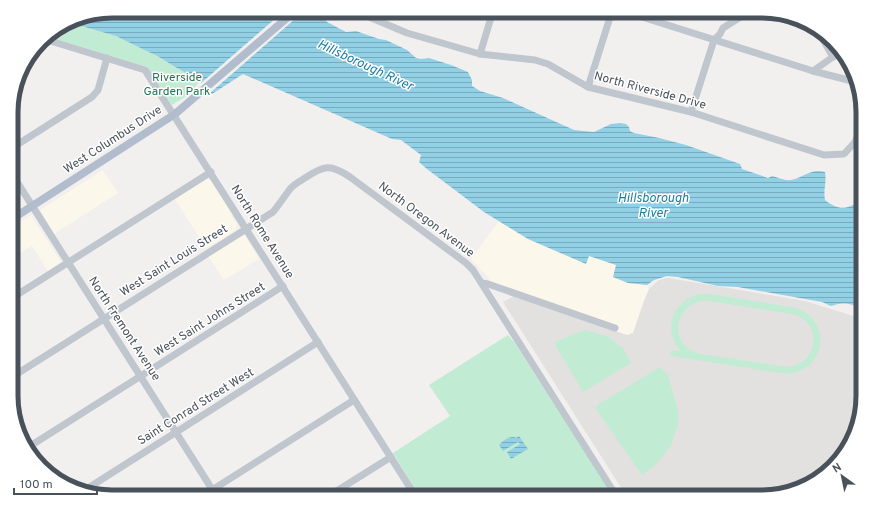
<svg xmlns="http://www.w3.org/2000/svg" width="874" height="508" font-family="Overpass,sans-serif">
<defs>
<pattern id="water-rules" width="6" height="5" patternUnits="userSpaceOnUse"><rect width="6" height="5" fill="#92d0e5"/><path d="M0 2.5h6" fill="none" stroke="#79abbd"/></pattern>
</defs>
<rect width="100%" height="100%" fill="#f2efef"/>
<g fill="#fbf7ea">
<path d="M103,170L118,193L54,234L40,210Z"/>
<path d="M206,179L210,180L212,182L233,214L231,215L237,224L236,230L206,248L174,198L197,184Z"/>
<path d="M31,215L61,262L48,271L32,246L12,258V228Z"/>
<path d="M499,221L528,239L586,264L589,256L616,265L628,283L647,285L649,289L644,301L633,333L627,335L616,331L617,327L491,283L488,277L471,259Z"/>
<path d="M242,235L245,236L259,259L224,280L208,256Z"/>
</g>
<path fill="#e2e1e0" d="M668,278L805,301L863,319V402L849,446L812,483L768,497H627L503,302L514,296L627,335L633,333L644,301L649,289L659,280Z"/>
<g fill="#c1ecd3" fill-rule="evenodd">
<path d="M68,22C84,26 101,30 116,36C146,48 172,66 200,81L188,95L172,105L147,67L46,36Z"/>
<path d="M699,294H710L792,307C833,316 828,371 787,374L670,356L671,350L680,351C662,328 673,301 699,294ZM701,301H709L791,314C823,321 820,364 787,367L701,354C670,348 671,309 701,301Z"/>
<path d="M586,330L609,337L623,348L631,363L583,392L554,343L575,333Z"/>
<path d="M508,335L514,342L614,497H420L393,453L450,416L429,385Z"/>
<path d="M660,367L668,375L678,410V425L671,445L664,455L653,467L642,475L595,408L599,404Z"/>
</g>
<g fill="url(#water-rules)">
<path d="M112,11H319L327,22L346,32L356,31L379,39L386,40L407,50L416,58L421,59L429,58L451,65L468,72L472,80V86L480,91L503,98L574,130L594,132L611,124L620,123L626,124L629,127L630,131L634,133L659,138L686,145L740,164L742,169L768,178L772,176C777,177 785,181 791,180C804,178 810,168 825,172C827,182 823,190 825,200C840,212 848,209 863,199V308C850,304 844,301 831,306L822,302L738,287L718,286L678,277L667,276L654,280L647,285L628,283L613,277L616,265L589,256L586,264L528,239L484,212L427,169L419,162L421,155L401,140L392,139L243,74L212,94L200,81L177,68L157,56L116,36L68,22L74,19Z"/>
<path d="M519,436L528,449L511,459L507,452L520,444L518,442L503,451L499,445C503,440 508,437 514,437L516,438Z"/>
</g>
<path fill="#f2efef" d="M284,11H304L209,94L200,84Z"/>
<g fill="none" stroke-linecap="round" stroke-linejoin="round">
<g stroke="#bfc6cd" stroke-width="7">
<path d="M355,11L407,33L442,43L480,54L535,60L548,64L588,87L691,112L824,155L844,154L855,142L861,128V101"/>
<path d="M623,11L813,71L852,81L861,100"/>
<path d="M817,29L833,57"/>
<path d="M44,39L145,70L416,497"/>
<path d="M480,54L493,11"/>
<path d="M813,71L840,52"/>
<path d="M588,87L612,11"/>
<path d="M691,112L714,40L720,34L723,28L750,11"/>
<path d="M12,148L92,97L98,90L107,58"/>
<path d="M12,174L217,497"/>
<path d="M482,283L488,284L615,328"/>
<path d="M12,298L211,172"/>
<path d="M12,377L273,212C279,205 284,197 290,189C294,184 300,181 305,178C324,165 331,164 350,177L466,263L473,270L617,497"/>
<path d="M27,448L283,286"/>
<path d="M85,490L318,342"/>
<path d="M201,497L354,400"/>
<path d="M327,497L391,457"/>
</g>
<path stroke="#b1bdcc" stroke-width="8" d="M12,219L175,114L295,11"/>
</g>
<g text-anchor="middle" dominant-baseline="central" stroke-width="3" stroke-linejoin="round" paint-order="stroke">
<g font-size="12" fill="#1f774f" stroke="#fff">
<text x="177" y="78">Riverside<tspan x="177" dy="14">Garden Park</tspan></text>
</g>
<g font-size="12" fill="#49525b" stroke="#fff">
<text transform="translate(650 91) rotate(15)">North Riverside Drive</text>
<text transform="translate(113 140) rotate(-33)">West Columbus Drive</text>
<text transform="translate(426 220) rotate(37)">North Oregon Avenue</text>
<text transform="translate(262 232) rotate(58)">North Rome Avenue</text>
<text transform="translate(174 261) rotate(-32)">West Saint Louis Street</text>
<text transform="translate(210 320) rotate(-32)">West Saint Johns Street</text>
<text transform="translate(124 329) rotate(57)">North Fremont Avenue</text>
<text transform="translate(196 407) rotate(-32)">Saint Conrad Street West</text>
</g>
<g font-size="13" font-style="italic" fill="#187d9f" stroke="#fff">
<text transform="translate(365 66) rotate(25)">Hillsborough River</text>
<text x="653" y="199">Hillsborough<tspan x="653" dy="15">River</tspan></text>
</g>
</g>
<path d="M0 0H874V508H0ZM112 18H762A94 94 0 0 1 856 112V396A94 94 0 0 1 762 490H112A94 94 0 0 1 18 396V112A94 94 0 0 1 112 18Z" fill="#fff" fill-rule="evenodd"/>
<path fill="none" stroke="#49525b" stroke-width="5" d="M112 18H762A94 94 0 0 1 856 112V396A94 94 0 0 1 762 490H112A94 94 0 0 1 18 396V112A94 94 0 0 1 112 18Z"/>
<g transform="translate(842 476) rotate(327)" stroke="#ffffff" stroke-width="3" paint-order="stroke">
<path d="M0-3L7 15L0 10L-7 15Z" fill="#49525b"/>
<text y="-6" font-size="11" font-weight="bold" text-anchor="middle" fill="#49525b">N</text>
</g>
<path d="M14 488v6h83v-6" fill="none" stroke="#49525b" stroke-width="2"/>
<text x="20" y="488" font-size="12" fill="#49525b" stroke="#ffffff" stroke-width="3" paint-order="stroke">100 m</text>
</svg>
